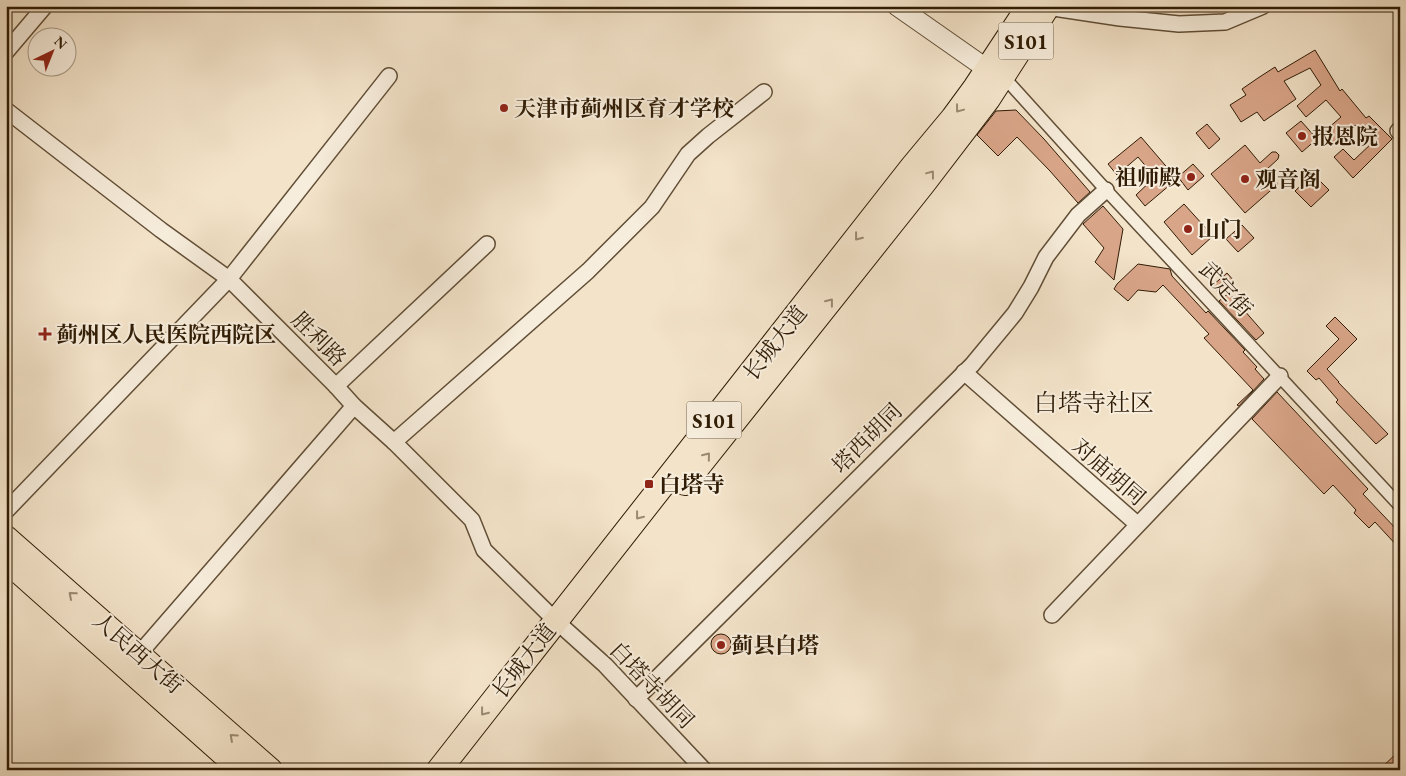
<svg xmlns="http://www.w3.org/2000/svg" width="1406" height="776" font-family="'EB Garamond','Noto Serif SC',serif">
<rect width="100%" height="100%" fill="#f3e3c9"/>
<filter id="stains"><feTurbulence type="fractalNoise" baseFrequency=".004" numOctaves="4"/><feColorMatrix values="0 0 0 0 .2 0 0 0 0 .09 0 0 0 0 .02 0 0 0 .5 -.17"/></filter>
<radialGradient id="worn" r=".72"><stop offset=".6" stop-color="#630" stop-opacity="0"/><stop offset="1" stop-color="#630" stop-opacity=".3"/></radialGradient>
<g fill="#d9a589" stroke="#301c05">
<path d="M1315,50L1340,91L1342,89L1366,118L1369,116L1392,139L1353,178L1334,157L1343,149L1354,160L1373,142L1355,125L1353,127V125L1329,146L1320,135L1341,117L1326,100L1306,117L1297,106L1321,85L1310,68L1284,81L1296,99L1264,121L1257,112L1241,122L1230,105L1246,95L1242,89L1258,78L1275,67L1278,72Z"/>
<path d="M1016,110L1044,139L1090,192L1078,203L1050,171L1017,137L998,156L977,135L996,111Z"/>
<path d="M1301,121L1317,139L1302,152L1286,133Z"/>
<path d="M1207,124L1220,139L1209,149L1196,133Z"/>
<path d="M1141,137L1177,179L1145,206L1136,195L1155,177L1138,157L1117,175L1108,164Z"/>
<path d="M1245,145L1260,163L1272,152H1276L1279,155L1278,159L1266,170L1278,184L1245,213L1211,174Z"/>
<path d="M1193,164L1204,176L1188,190L1178,177Z"/>
<path d="M1313,174L1329,190L1311,207L1295,191Z"/>
<path d="M1184,204L1213,236L1192,255L1164,222Z"/>
<path d="M1103,206L1123,229L1114,280L1095,262L1104,248L1083,224Z"/>
<path d="M1242,225L1254,238L1238,252L1226,239Z"/>
<path d="M1138,264L1170,269L1172,276L1206,313L1208,311L1245,350L1243,352L1257,367L1255,369L1264,379L1239,406L1237,405L1253,390L1204,338L1209,334L1163,285L1156,292L1138,290L1128,301L1114,289L1117,284Z"/>
<path d="M1227,273L1234,281L1220,294L1213,285Z"/>
<path d="M1229,293L1264,333L1256,340L1219,301Z"/>
<path d="M1335,317L1357,339L1327,369L1339,382H1338L1388,434L1376,444L1336,402L1338,400L1319,378L1316,380L1307,371L1339,339L1326,326Z"/>
<path d="M1277,392L1368,489L1363,494L1400,533V549L1375,522L1369,528L1354,513L1356,510L1333,485L1324,494L1252,419Z"/>
<circle cx="721" cy="644" r="10"/>
<path d="M1400,750V770H1379Z"/>
</g>
<g fill="none" stroke-linecap="round" stroke-linejoin="round">
<g stroke="#614e36" stroke-width="14">
<path id="pedestrian" d="M1003,76L1106,190L1400,506"/>
</g>
<g stroke="#614e36" stroke-width="18">
<g id="minor">
<path d="M1047,7L1120,18L1179,24L1225,22L1263,6"/>
<path d="M6,52L45,6"/>
<path d="M6,110L161,230L229,279L336,386L354,406L394,442L472,520L484,550L556,621L605,665L704,770"/>
<path d="M1398,131L1400,133"/>
<path d="M964,372L1137,524"/>
<path d="M336,386L487,244"/>
<path d="M394,442L588,271L652,207L688,154L708,136L764,92"/>
<path d="M6,511L229,279L389,76"/>
<path d="M1052,615L1280,376"/>
<path d="M139,654L354,406"/>
<path d="M636,699L972,365L1015,313L1031,287L1046,257L1078,215L1106,190"/>
</g>
</g>
<g stroke="#614e36" stroke-width="21">
<path id="tertiary" d="M897,6L987,69L1000,75"/>
</g>
<g stroke="#301c05" stroke-width="26">
<g id="primary">
<path d="M685,483L923,184L988,99L1048,6"/>
<path d="M6,538L270,770"/>
<path d="M6,560L242,770"/>
<path d="M439,770L913,166L953,118L975,88L1029,6"/>
</g>
</g>
<use href="#pedestrian" stroke="#f7eddc" stroke-width="11"/>
<use href="#minor" stroke="#f7eddc" stroke-width="15"/>
<use href="#tertiary" stroke="#f7eddc" stroke-width="19"/>
<use href="#primary" stroke="#f3e3c9" stroke-width="24"/>
</g>
<defs><path id="oneway-chevron" d="M-2-3.5L2.5 0L-2 3.5" fill="none" stroke-width="1.6" stroke-linecap="round" stroke-linejoin="round" transform="scale(1.25)"/></defs>
<g stroke="#9b8971">
<use href="#oneway-chevron" transform="translate(959 109) rotate(127)"/>
<use href="#oneway-chevron" transform="translate(931 174) rotate(-53)"/>
<use href="#oneway-chevron" transform="translate(858 237) rotate(128)"/>
<use href="#oneway-chevron" transform="translate(830 302) rotate(-52)"/>
<use href="#oneway-chevron" transform="translate(707 456) rotate(-51)"/>
<use href="#oneway-chevron" transform="translate(639 516) rotate(128)"/>
<use href="#oneway-chevron" transform="translate(72 595) rotate(-139)"/>
<use href="#oneway-chevron" transform="translate(484 712) rotate(128)"/>
<use href="#oneway-chevron" transform="translate(233 737) rotate(-138)"/>
</g>
<g fill="#8f2418" stroke="#f7eddc" stroke-width="2">
<circle cx="504" cy="108" r="5"/>
<circle cx="1302" cy="136" r="5"/>
<circle cx="1191" cy="177" r="5"/>
<circle cx="1245" cy="179" r="5"/>
<circle cx="1188" cy="229" r="5"/>
<path d="M42.5 326.5h5v5h5v5h-5v5h-5v-5h-5v-5h5z"/>
<rect x="644" y="479" width="10" height="10" rx="2.5"/>
<circle cx="721" cy="645" r="5"/>
</g>
<g text-anchor="middle" dominant-baseline="central" stroke-width="4" stroke-linejoin="round" paint-order="stroke">
<g fill="#f7eddc" stroke="#6c5b46" stroke-width="1">
<rect x="998.5" y="22.5" width="55" height="37" rx="4"/>
<rect x="686.5" y="401.5" width="55" height="37" rx="4"/>
</g>
<g font-size="21" font-weight="bold" fill="#301c05">
<text x="1026" y="41">S101</text>
<text x="714" y="420">S101</text>
</g>
<g font-size="22" font-weight="bold" fill="#301c05" stroke="#f7eddc" text-anchor="start">
<text x="514" y="108">天津市蓟州区育才学校</text>
<text x="1312" y="136">报恩院</text>
<text x="1181" y="177" text-anchor="end">祖师殿</text>
<text x="1255" y="179">观音阁</text>
<text x="1198" y="229">山门</text>
<text x="56" y="334">蓟州区人民医院西院区</text>
<text x="659" y="484">白塔寺</text>
<text x="731" y="645">蓟县白塔</text>
</g>
<g font-size="22" fill="#301c05" stroke="#f7eddc">
<text transform="translate(1226 289) rotate(47)">武定街</text>
<text transform="translate(319 339) rotate(45)">胜利路</text>
<text transform="translate(775 343) rotate(-52)">长城大道</text>
<text transform="translate(867 438) rotate(-45)">塔西胡同</text>
<text transform="translate(1109 472) rotate(41)">对庙胡同</text>
<text transform="translate(138 653) rotate(41)">人民西大街</text>
<text transform="translate(524 661) rotate(-52)">长城大道</text>
<text transform="translate(652 685) rotate(46)">白塔寺胡同</text>
</g>
<g font-size="24" fill="#301c05" stroke="#f7eddc">
<text x="1094" y="402">白塔寺社区</text>
</g>
</g>
<rect width="1406" height="776" fill="none" stroke="#f3e3c9" stroke-width="25"/>
<rect x="8" y="8" width="1391" height="761" fill="none" stroke="#301c05" stroke-width="2.5"/>
<rect x="12" y="12" width="1381" height="751" fill="none" stroke="#301c05"/>
<g transform="translate(52 52) rotate(43)"><circle r="24" fill="#f7eddc" stroke="#a79986"/>
<path d="M0-4L9 19L0 12L-9 19Z" fill="#8f2418"/>
<text y="-8" font-size="14" font-weight="bold" text-anchor="middle" fill="#301c05">N</text>
</g>
<rect width="100%" height="100%" filter="url(#stains)"/>
<rect width="100%" height="100%" fill="url(#worn)"/>
</svg>
